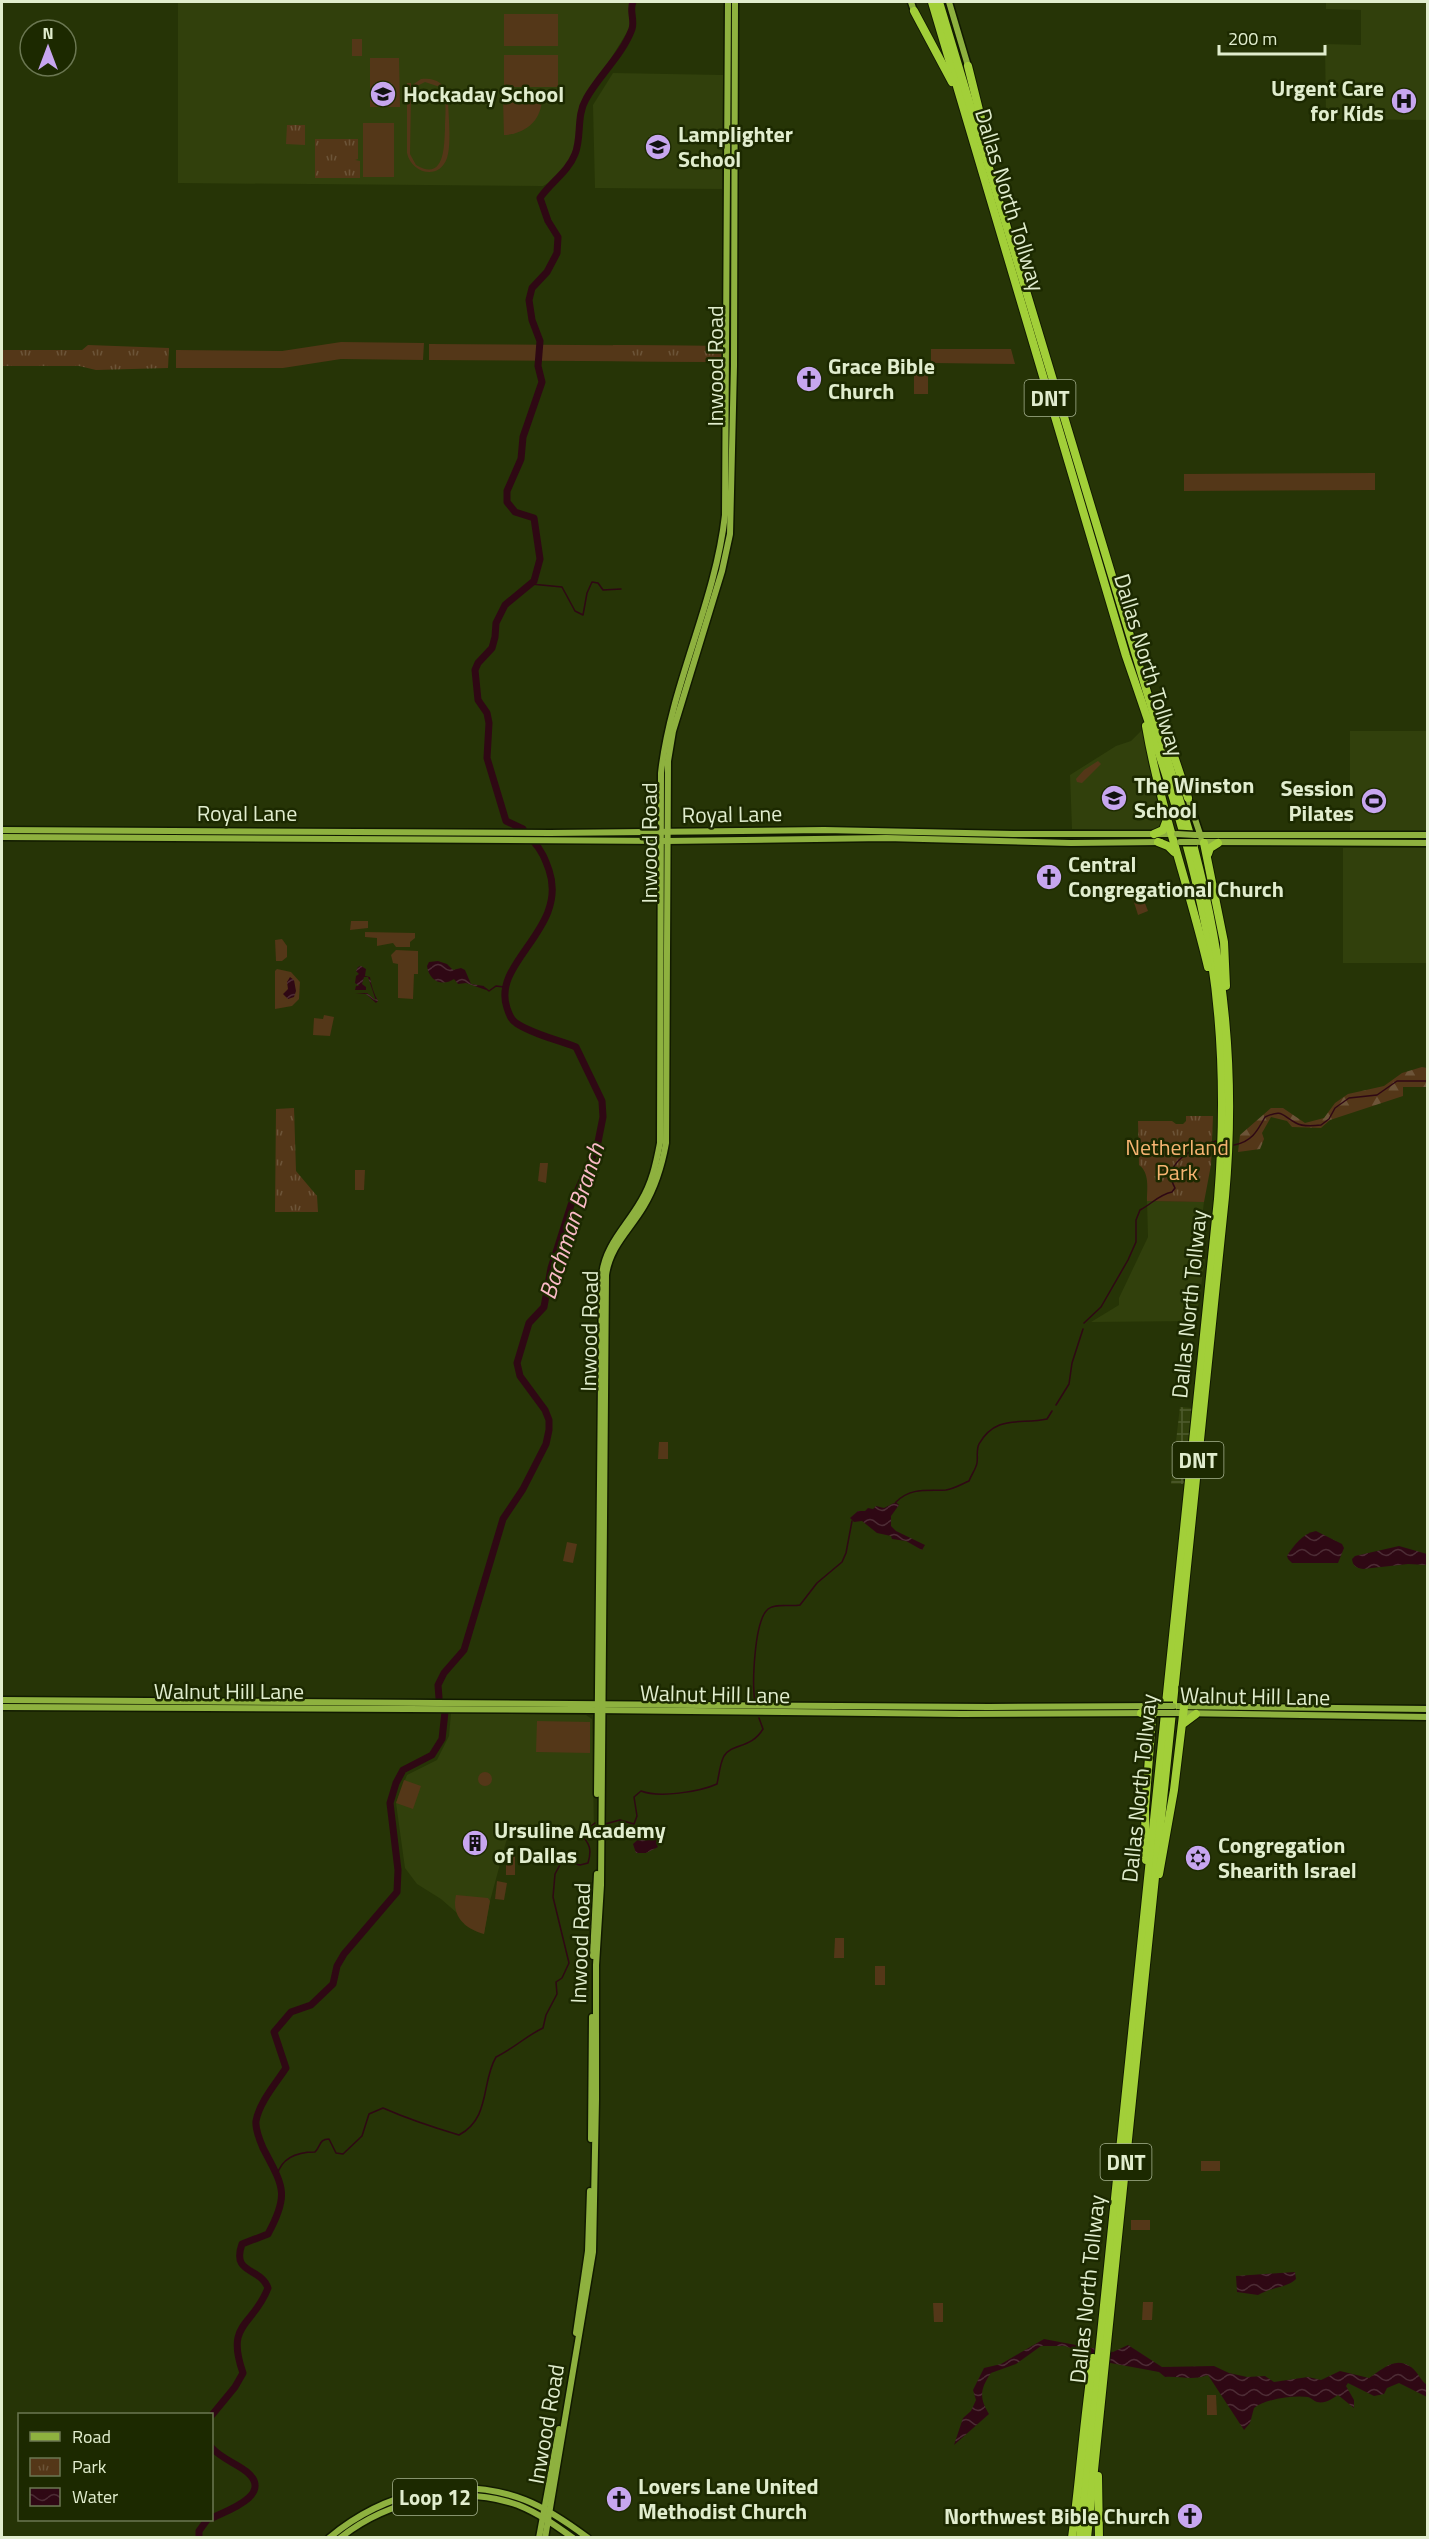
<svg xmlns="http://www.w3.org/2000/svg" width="1429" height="2539" font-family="'Titillium Web',sans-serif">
<defs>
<pattern id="industrial-grid" width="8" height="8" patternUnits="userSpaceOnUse" patternTransform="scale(1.5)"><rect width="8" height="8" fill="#31400c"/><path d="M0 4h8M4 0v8" fill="none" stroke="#4f5c2e"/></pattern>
<pattern id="forest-firs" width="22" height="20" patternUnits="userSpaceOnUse" patternTransform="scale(1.5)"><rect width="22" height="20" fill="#543718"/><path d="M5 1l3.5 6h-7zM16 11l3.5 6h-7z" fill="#6c5438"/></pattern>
<pattern id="park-tufts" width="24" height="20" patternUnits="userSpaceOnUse" patternTransform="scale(1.5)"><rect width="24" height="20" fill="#543718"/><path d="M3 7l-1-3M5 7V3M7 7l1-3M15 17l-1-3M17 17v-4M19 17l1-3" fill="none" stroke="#6c5438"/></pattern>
<pattern id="water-waves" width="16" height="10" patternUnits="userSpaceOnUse" patternTransform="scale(1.5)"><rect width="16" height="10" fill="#2f0814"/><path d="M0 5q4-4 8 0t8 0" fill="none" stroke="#4d2c35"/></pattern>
</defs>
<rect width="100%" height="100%" fill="#263406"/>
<g fill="#31400c">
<path d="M178,2H636L629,29L581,107L573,157L557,178L543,186L178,183Z"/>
<path d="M1326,2H1427V120L1326,119L1325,44L1361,45V10L1326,9Z"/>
<path d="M613,73L723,75L722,189L595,188L593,105Z"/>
<path d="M1142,730L1162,821L1160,826L1153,831L1072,829L1070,775L1116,746L1131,741Z"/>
<rect x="1350" y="731" width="77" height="100"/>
<rect x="1343" y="848" width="84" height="115"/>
<path d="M1147,1201L1204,1202L1197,1258L1205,1259L1196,1321L1091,1322L1119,1305V1298L1148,1237Z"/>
<path d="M451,1713L586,1715L592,1719L594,1831H509L490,1901L484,1934L465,1925L457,1913L441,1899L417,1884L405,1868L396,1803L407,1775L437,1760L449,1736Z"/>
</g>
<path fill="url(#industrial-grid)" d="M1180,1407L1192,1408L1185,1484H1171Z"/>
<g fill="#543718" fill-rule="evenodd">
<rect x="504" y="14" width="54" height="32"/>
<rect x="352" y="39" width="10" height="17"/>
<rect x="504" y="55" width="54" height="32"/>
<path d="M370,58H399L400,107H370Z"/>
<path d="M421,79C435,77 445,83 448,97C448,113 452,144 447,158C439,181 411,173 407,153V83H411V86ZM425,82L440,87C448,98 445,115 445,129C444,146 445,182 416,165L410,154L411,97L417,86Z"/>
<path d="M542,95C543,119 527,134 504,135L503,98L506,96Z"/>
<rect x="363" y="123" width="31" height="54"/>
<path d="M341,342L424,343L423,360L341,359L283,368H176V350L282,351Z"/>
<path d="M429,344L723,346V362L429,360Z"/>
<path d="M931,349H1011L1015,364L931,363Z"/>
<path d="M914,368L928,369V394H914Z"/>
<path d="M1375,473V490L1184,491V474Z"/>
<path d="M1141,893L1148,911L1138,915L1132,896Z"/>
<path d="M351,921H368V928L350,930Z"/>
<path d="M365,932L415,933V938L410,942V947H396L393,943L377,946V938L365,937Z"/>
<path d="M282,939L287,946V957L282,961H276L275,940Z"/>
<path d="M396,950L418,951V974H414L413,999L398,998V964L393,963L391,955Z"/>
<path d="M277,969L291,972L300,982L299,999L292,1006L275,1009V971Z"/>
<path d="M324,1015L334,1017L330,1036L313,1035L314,1018L323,1019Z"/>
<path d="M540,1163H548L546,1183L538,1181Z"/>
<path d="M355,1170H365L364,1190H355Z"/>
<path d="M659,1442H668V1459H658Z"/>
<path d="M567,1542L577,1544L573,1563L563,1561Z"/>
<path d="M537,1721L590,1722V1753L536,1752Z"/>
<circle cx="485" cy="1779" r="7"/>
<path d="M404,1780L421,1786L413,1809L396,1803Z"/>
<path d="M506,1855L515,1856V1875H506Z"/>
<path d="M497,1881L507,1883L504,1900L495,1899Z"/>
<path d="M456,1895L488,1898L490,1901L484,1934C465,1929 451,1916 456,1895Z"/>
<path d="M835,1938H844V1958H834Z"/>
<rect x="875" y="1966" width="10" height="19"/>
<rect x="1201" y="2161" width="19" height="10"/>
<rect x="1131" y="2220" width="19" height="10"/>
<path d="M1143,2302H1153L1152,2320H1142Z"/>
<path d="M933,2303H943V2322H934Z"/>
<path d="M1207,2395H1216L1217,2415H1207Z"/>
</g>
<path fill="url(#forest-firs)" d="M1422,1067L1427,1068V1087H1403V1096L1330,1120L1321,1128L1292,1127L1287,1121L1271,1117L1262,1133L1264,1139L1260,1149L1238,1152L1240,1135L1271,1108H1283L1305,1123L1324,1118L1335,1103L1348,1094L1384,1086L1402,1073Z"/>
<g fill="url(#park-tufts)">
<path d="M287,125H305V145L286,144Z"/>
<path d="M315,139H358V159L355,160L360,161V178H315Z"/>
<path d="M88,345L169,348L168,368L96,370L79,366H2V350H82Z"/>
<path d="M613,345L723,346V362L611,361Z"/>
<path d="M1098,761L1101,764L1082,783L1077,782L1076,779L1084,770Z"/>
<path d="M294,1108L296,1171L317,1196L318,1212H275L276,1109Z"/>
<path d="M1186,1116H1213L1211,1165L1204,1202L1147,1201C1147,1189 1150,1173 1139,1165L1138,1121H1172L1176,1124H1183L1186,1121Z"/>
</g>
<g fill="url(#water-waves)">
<path d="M438,961L447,964L453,970L461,968L465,970L471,984L484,986L486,990L466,983L458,984L454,979C442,987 429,981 427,966L429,962Z"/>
<path d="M361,966L366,969L365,976L370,977C371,985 374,994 378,1001L376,1003L366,994L355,993H367L376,1001L368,977H364L362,984L366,987V990H355L356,986H359L355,983L356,976L359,974L356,971L358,967Z"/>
<path d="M290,977L294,980L296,991L294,997L288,999L283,994L288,989L287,982Z"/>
<path d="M896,1502L899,1505L891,1516V1526L896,1531L925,1545L922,1550L906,1541L892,1539L891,1536L877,1533L862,1521L854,1522L850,1518L858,1511H865L868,1508L873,1509L876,1506L884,1508Z"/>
<path d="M1316,1531L1342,1544L1344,1548L1338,1563H1292L1288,1559L1287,1556C1294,1545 1303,1533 1316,1531Z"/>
<path d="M1399,1546L1427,1554V1565L1408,1564L1363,1569C1356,1568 1353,1566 1352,1559L1355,1556Z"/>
<path d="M653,1833L657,1836L656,1843L658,1847L646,1853H636L633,1844L643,1835Z"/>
<path d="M1280,2273L1295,2272L1296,2279C1287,2288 1271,2287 1258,2295L1237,2292L1236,2276Z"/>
<path d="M1044,2339L1113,2352L1128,2345L1162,2367L1214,2366L1229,2373L1247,2377L1265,2376L1274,2382L1308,2377L1321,2380L1340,2371L1369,2378C1383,2369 1395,2356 1411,2367C1418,2372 1420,2380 1427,2385V2397L1399,2383L1387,2388L1384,2394L1374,2396L1348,2383L1346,2386L1354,2400V2408L1338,2395C1332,2399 1325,2404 1317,2402C1314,2401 1311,2398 1308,2397C1294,2395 1265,2399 1254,2408L1250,2423L1244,2430L1208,2375C1191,2381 1182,2376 1165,2377L1159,2372L1089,2359L1076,2350L1065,2346H1041L1016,2364L991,2373C980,2389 979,2398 989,2414L954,2445L963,2418L971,2411L976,2400L973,2390L984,2368L1001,2364Z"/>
</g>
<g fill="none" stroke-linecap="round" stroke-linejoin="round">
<g stroke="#2f0814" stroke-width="1.5">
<path d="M531,584L562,587L575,611L583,615L587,593L592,582L598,583L603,590L621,589"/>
<path d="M485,988L489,991L496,986L504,987"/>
<path d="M1234,1145C1251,1142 1257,1132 1265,1117C1283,1109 1281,1115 1296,1123C1303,1127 1313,1126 1321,1125L1329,1119L1335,1108L1349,1098L1377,1095L1397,1081H1428"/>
<path d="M1084,1323L1101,1307L1128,1260L1136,1242V1220L1140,1210C1152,1204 1158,1195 1172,1192L1175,1188C1160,1162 1196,1147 1216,1141"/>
<path d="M1056,1405L1069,1384L1072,1363L1083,1329"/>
<path d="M896,1502C911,1487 928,1491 946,1490C954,1489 962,1484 969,1481C971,1475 976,1469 977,1463C978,1457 976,1450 979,1444C996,1414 1020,1425 1047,1419L1052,1411"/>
<path d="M755,1702C752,1684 754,1621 768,1609C776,1603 790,1607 800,1605L817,1583L842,1562L846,1553L852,1521"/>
<path d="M605,1824L620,1820L634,1824L637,1816L634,1797L641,1791C659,1798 699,1792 717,1784C719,1775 720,1763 724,1756C732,1743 751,1749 763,1729L759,1718"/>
<path d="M277,2175C282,2157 299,2152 315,2152C321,2146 319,2139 329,2139L336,2153L343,2154L362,2136L369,2114L383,2108C408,2119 432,2127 459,2135C491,2118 481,2082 496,2057C513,2049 526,2036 543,2028L546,2015L557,1994L556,1982L562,1978L569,1963L553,1897L555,1874L562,1861L580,1865L588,1863C592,1850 590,1843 580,1834L595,1823"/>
</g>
<g stroke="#2f0814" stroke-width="7">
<path d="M523,829L506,821L487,758L489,723L487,713L478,700L475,670L478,663L492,648L495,637L496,623L505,605L534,581L540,559L534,518L515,512L507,502V491L521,459L523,437L542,382L538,366L540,341L532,320L529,300L532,288L547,272L557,253L558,237L548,221L540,198C551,182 568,172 575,154C582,137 576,116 586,99C599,75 622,56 632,29C635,20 629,10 633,2"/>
<path d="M439,1698L438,1685L444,1673L464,1650L503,1519L523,1489L546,1444L549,1430V1420L545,1410L520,1376L517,1363L529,1323L544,1307L551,1268L571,1205L597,1147L603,1117L602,1101L576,1047C556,1039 534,1035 516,1023C511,1020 509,1014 507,1008C491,962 569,929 549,870C545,859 542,851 534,842"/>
<path d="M212,2415L235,2387L243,2373C225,2322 253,2327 268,2288C261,2267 231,2275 242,2244L268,2234C290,2194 283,2186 263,2148C260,2141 255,2129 256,2121C259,2103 276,2083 286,2068L274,2032L291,2012L311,2005L333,1984L337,1966L344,1954L397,1892L398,1870L390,1803L396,1783L403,1770L432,1755L442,1739L445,1712"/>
<path d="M212,2448C222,2459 236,2463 247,2472C274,2495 226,2511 212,2518"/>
<path d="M199,2538V2531L207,2520"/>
</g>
<g stroke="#111a00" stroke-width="9">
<g id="major">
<path d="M911,2L914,11"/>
<path d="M949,2L968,66"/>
<path d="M1188,798L1201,837"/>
<path d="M2,830L550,833L824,830L1013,834H1174"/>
<path d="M1195,835H1428"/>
<path d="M2,837L666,841L886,838L1071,843L1161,842"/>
<path d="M1200,842L1428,843"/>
<path d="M2,1700L989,1707L1161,1706"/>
<path d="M1173,1706L1428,1709"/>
<path d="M2,1707L592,1710L961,1714L1160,1713"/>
<path d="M1176,1713L1428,1717"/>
<path d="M597,1794L602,1275C605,1245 627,1226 641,1201C652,1183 656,1164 660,1143L661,773C671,684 715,604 725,515L728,2"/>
<path d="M593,1956L597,1874"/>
<path d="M591,2139L592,2017"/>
<path d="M576,2333L588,2251L590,2191"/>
<path d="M329,2538C384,2492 457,2474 525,2500C548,2509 568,2523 588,2538"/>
<path d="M340,2538C388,2500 458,2484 518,2505C538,2513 555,2525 573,2538"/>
<path d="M539,2538L559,2429"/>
<path d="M545,2538L593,2252L596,2100V1965L601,1885L606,1275C610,1246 630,1230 644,1206C656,1186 662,1165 666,1143L668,761L673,731L722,571L730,534L734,366L735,2"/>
</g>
</g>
<g stroke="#111a00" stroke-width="10">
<g id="highway">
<path d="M932,2L1126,656C1154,737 1183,820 1201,904C1223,1001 1226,1101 1218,1199L1080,2538"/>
<path d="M939,2L1194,848C1225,966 1236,1075 1225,1197L1087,2538"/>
<path d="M914,11L952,82"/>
<path d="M968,66L989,150"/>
<path d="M1158,716L1169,741L1188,798"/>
<path d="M1146,726C1160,808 1189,886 1208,967"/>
<path d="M1154,834L1163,830L1166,822"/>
<path d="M1158,842L1168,846L1174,852"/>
<path d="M1204,843L1224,942L1226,986"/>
<path d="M1208,854L1210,848L1218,843"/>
<path d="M1141,1713L1147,1715L1151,1724"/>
<path d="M1184,1723L1196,1714"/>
<path d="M1146,1860L1145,1809L1153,1706"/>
<path d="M1159,1874L1174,1790L1184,1707"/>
<path d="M1098,2476L1099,2538"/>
<path d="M1072,2538C1080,2478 1084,2418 1093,2358"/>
</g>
</g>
<use href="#major" stroke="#8eb13f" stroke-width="6"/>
<use href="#highway" stroke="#a2cf39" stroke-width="8"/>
<g stroke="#111a00" stroke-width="9" stroke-linecap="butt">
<g id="major-bridge">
<path d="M1177,834L1195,835"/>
<path d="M1180,842H1197"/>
<path d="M1161,1706H1173"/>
<path d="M1160,1713H1176"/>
</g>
</g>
<use href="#major-bridge" stroke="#8eb13f" stroke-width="6"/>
</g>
<defs>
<g id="school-disc" transform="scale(1.35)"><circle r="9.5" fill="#c7a6ef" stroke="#1c2900"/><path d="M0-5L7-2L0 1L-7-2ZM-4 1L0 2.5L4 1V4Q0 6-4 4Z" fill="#111"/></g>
<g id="hospital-disc" transform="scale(1.35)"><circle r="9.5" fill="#c7a6ef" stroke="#1c2900"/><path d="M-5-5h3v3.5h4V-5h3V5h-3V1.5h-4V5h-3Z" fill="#111"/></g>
<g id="church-disc" transform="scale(1.35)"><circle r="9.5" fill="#c7a6ef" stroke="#1c2900"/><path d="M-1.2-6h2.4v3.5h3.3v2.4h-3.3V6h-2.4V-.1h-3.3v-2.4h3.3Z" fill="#111"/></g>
<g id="stadium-disc" transform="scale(1.35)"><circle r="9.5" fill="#c7a6ef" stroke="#1c2900"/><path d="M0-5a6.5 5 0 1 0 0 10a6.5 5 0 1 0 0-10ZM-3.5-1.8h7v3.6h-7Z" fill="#111"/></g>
<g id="building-disc" transform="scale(1.35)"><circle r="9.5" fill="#c7a6ef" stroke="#1c2900"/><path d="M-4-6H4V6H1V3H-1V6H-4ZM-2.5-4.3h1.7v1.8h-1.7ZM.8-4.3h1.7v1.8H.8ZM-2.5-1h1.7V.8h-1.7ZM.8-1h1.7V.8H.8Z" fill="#111"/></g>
<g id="synagogue-disc" transform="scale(1.35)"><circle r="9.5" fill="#c7a6ef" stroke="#1c2900"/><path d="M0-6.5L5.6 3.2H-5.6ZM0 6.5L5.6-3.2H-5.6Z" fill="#111"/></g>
</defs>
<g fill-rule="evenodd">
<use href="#school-disc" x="383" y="94"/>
<use href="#hospital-disc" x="1404" y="101"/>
<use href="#school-disc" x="658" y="147"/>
<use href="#church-disc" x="809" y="379"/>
<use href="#school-disc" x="1114" y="798"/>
<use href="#stadium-disc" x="1374" y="801"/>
<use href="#church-disc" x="1049" y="877"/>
<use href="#building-disc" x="475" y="1843"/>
<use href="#synagogue-disc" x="1198" y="1858"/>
<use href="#church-disc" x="619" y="2499"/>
<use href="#church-disc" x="1190" y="2516"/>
</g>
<g text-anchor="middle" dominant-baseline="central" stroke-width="5" stroke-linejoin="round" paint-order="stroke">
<g fill="#1c2900" stroke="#a6b290" stroke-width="1.5">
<rect x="1024.5" y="380" width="51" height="36" rx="4.5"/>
<rect x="1172.5" y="1442" width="51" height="36" rx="4.5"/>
<rect x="1100.5" y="2144" width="51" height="36" rx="4.5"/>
<rect x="393" y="2479" width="84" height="36" rx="4.5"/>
</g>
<g font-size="21" font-weight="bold" fill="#e1edce">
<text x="1050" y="398">DNT</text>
<text x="1198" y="1460">DNT</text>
<text x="1126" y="2162">DNT</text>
<text x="435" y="2497">Loop 12</text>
</g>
<g font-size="22" font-weight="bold" fill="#e1edce" stroke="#1c2900" text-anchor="start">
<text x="1384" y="88" text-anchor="end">Urgent Care<tspan x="1384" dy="25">for Kids</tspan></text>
<text x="403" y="94">Hockaday School</text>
<text x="678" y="134">Lamplighter<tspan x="678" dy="25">School</tspan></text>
<text x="828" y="366">Grace Bible<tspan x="828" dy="25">Church</tspan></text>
<text x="1134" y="785">The Winston<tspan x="1134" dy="25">School</tspan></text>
<text x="1354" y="788" text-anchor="end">Session<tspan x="1354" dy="25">Pilates</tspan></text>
<text x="1068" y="864">Central<tspan x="1068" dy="25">Congregational Church</tspan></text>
<text x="494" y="1830">Ursuline Academy<tspan x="494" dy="25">of Dallas</tspan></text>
<text x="1218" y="1845">Congregation<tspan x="1218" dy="25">Shearith Israel</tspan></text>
<text x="638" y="2486">Lovers Lane United<tspan x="638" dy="25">Methodist Church</tspan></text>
<text x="1170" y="2516" text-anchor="end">Northwest Bible Church</text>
</g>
<g font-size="22" fill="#e1edce" stroke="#1c2900">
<text transform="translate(1010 200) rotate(73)">Dallas North Tollway</text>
<text transform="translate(715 366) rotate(-90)">Inwood Road</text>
<text transform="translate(1149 665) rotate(73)">Dallas North Tollway</text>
<text x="247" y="813">Royal Lane</text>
<text transform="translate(732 814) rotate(-1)">Royal Lane</text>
<text transform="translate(649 843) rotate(-90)">Inwood Road</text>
<text transform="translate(1189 1304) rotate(-84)">Dallas North Tollway</text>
<text transform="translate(589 1331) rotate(-89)">Inwood Road</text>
<text x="229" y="1691">Walnut Hill Lane</text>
<text transform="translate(715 1694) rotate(1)">Walnut Hill Lane</text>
<text transform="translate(1255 1696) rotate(1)">Walnut Hill Lane</text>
<text transform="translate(1139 1788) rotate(-84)">Dallas North Tollway</text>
<text transform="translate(580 1943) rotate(-88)">Inwood Road</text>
<text transform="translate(1087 2289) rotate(-84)">Dallas North Tollway</text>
<text transform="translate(546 2424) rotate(-80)">Inwood Road</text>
</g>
<g font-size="22" fill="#f7b471" stroke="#1c2900">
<text x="1177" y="1147">Netherland<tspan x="1177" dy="25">Park</tspan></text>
</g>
<g font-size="24" font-style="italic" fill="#fabac7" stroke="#1c2900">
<text transform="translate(571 1221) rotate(-72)">Bachman Branch</text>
</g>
</g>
<rect width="1429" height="2539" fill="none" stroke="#e1edce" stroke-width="6"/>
<rect x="18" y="2413" width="195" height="108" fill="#1c2900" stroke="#6b7752" stroke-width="1.5"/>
<rect x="30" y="2432" width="30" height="9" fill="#8eb13f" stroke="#6b7752" stroke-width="1.5"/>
<text x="72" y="2443" font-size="18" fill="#e1edce">Road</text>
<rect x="30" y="2458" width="30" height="18" fill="url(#park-tufts)" stroke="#6b7752" stroke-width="1.5"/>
<text x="72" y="2473" font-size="18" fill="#e1edce">Park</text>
<rect x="30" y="2488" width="30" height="18" fill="url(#water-waves)" stroke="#6b7752" stroke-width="1.5"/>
<text x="72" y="2503" font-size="18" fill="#e1edce">Water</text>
<g transform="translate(48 48)"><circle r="28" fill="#1c2900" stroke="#6b7752" stroke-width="1.5"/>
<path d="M0-4.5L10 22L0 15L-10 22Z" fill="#c7a6ef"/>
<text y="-9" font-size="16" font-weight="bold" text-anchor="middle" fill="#e1edce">N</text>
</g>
<path d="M1219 45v9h106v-9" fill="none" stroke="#e1edce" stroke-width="3"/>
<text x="1228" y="45" font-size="18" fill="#e1edce" stroke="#1c2900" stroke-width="4.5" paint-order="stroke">200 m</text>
</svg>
